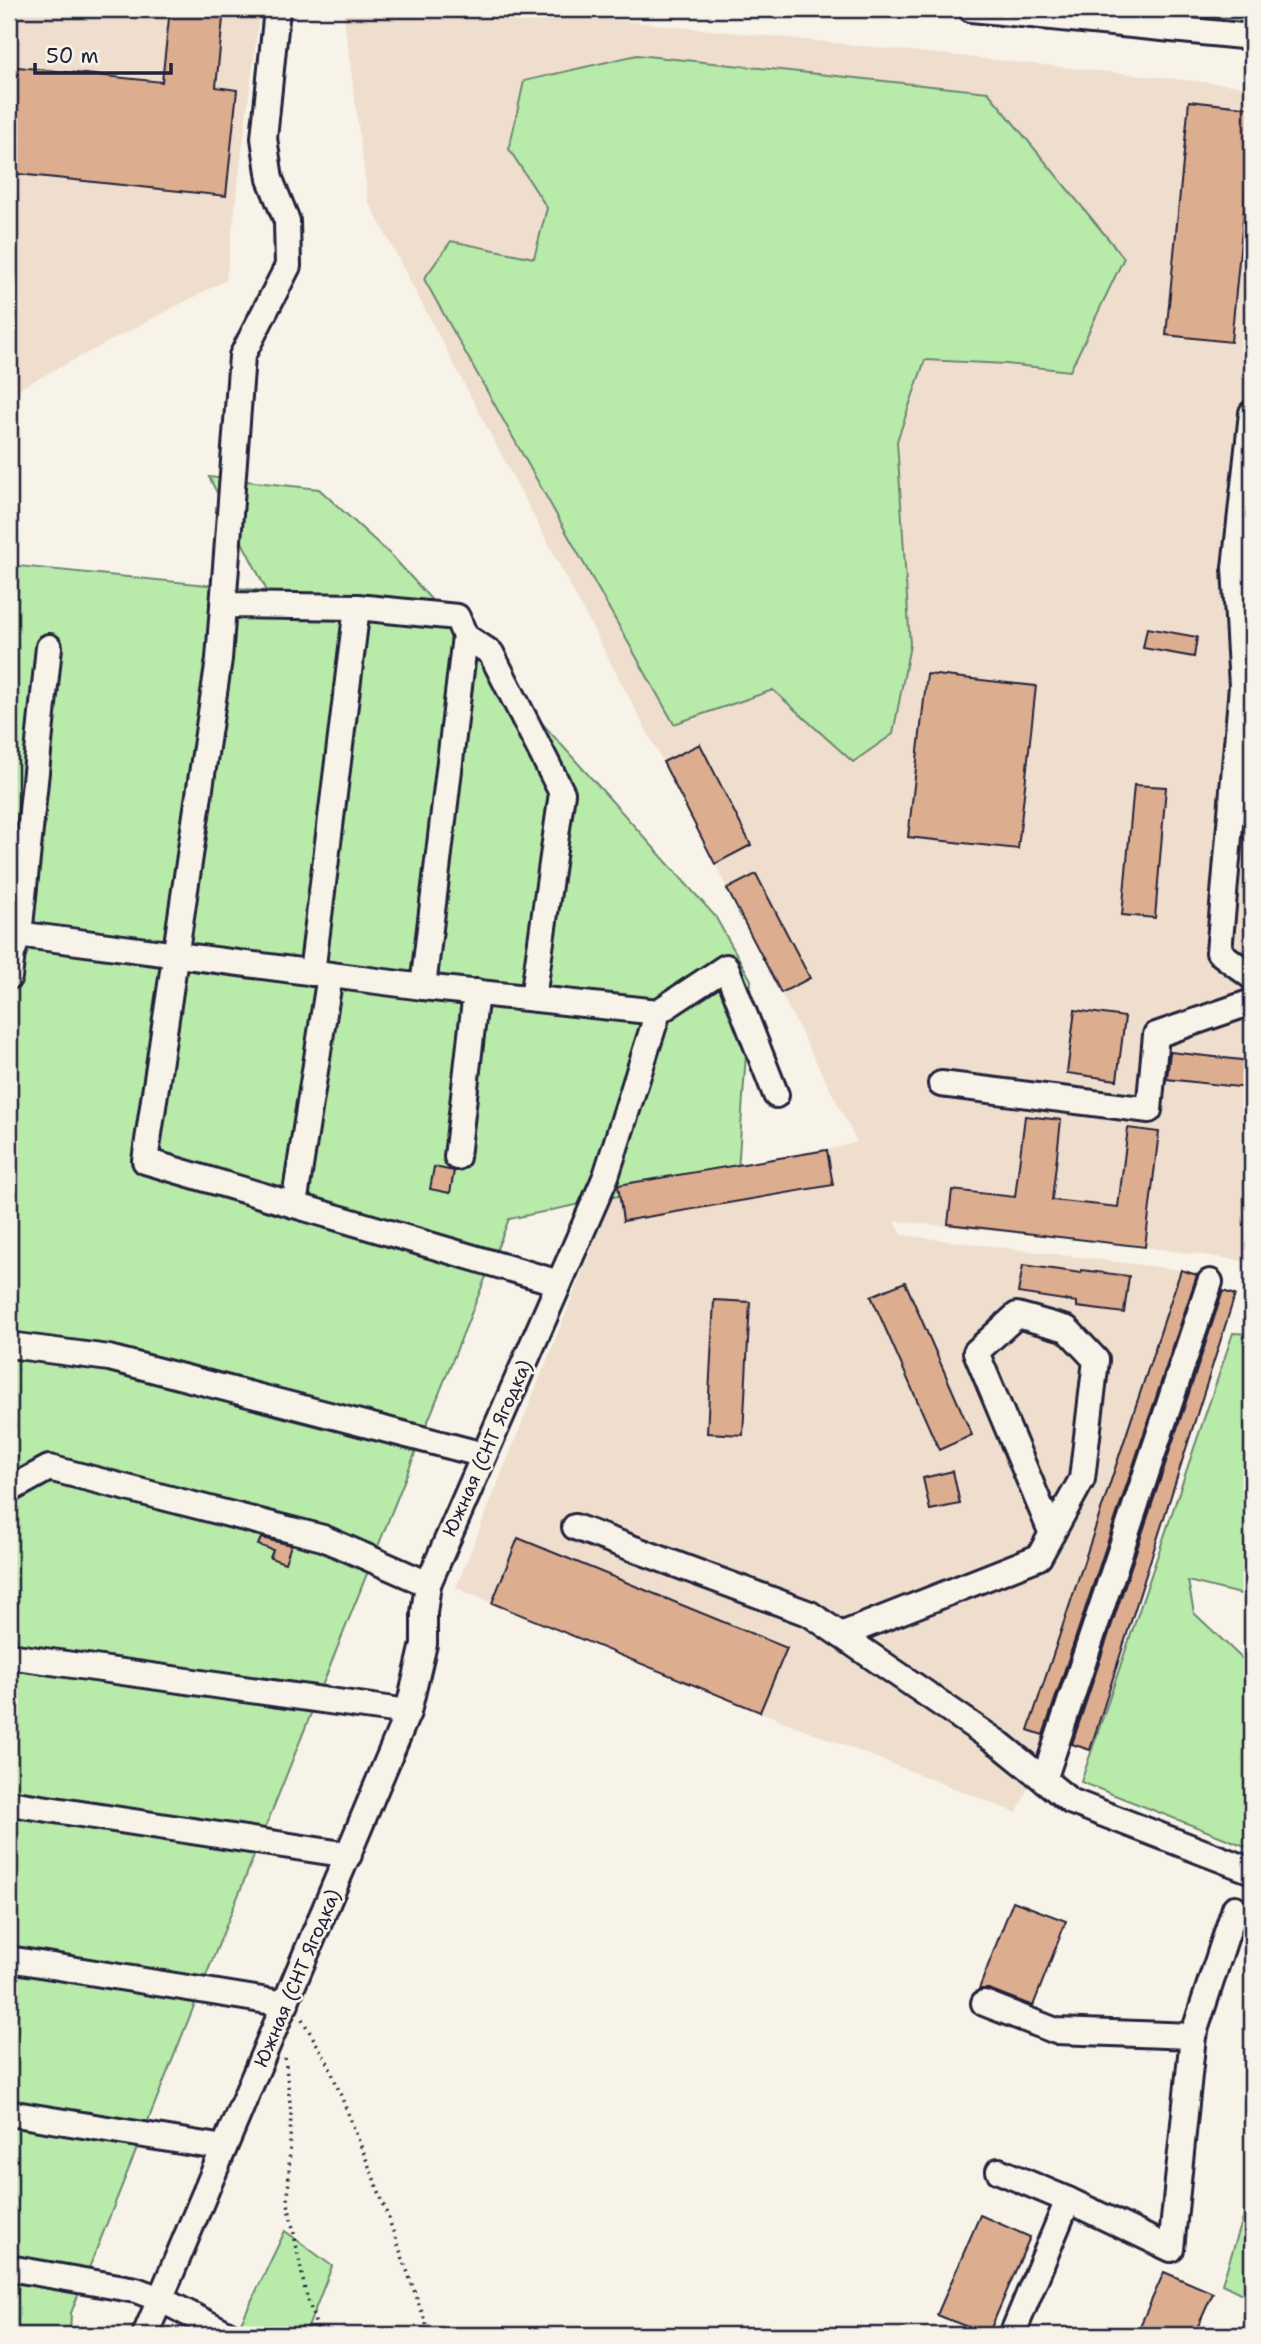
<svg xmlns="http://www.w3.org/2000/svg" width="1261" height="2344" font-family="'Shantell Sans',sans-serif">
<rect width="100%" height="100%" fill="#f7f3e8"/>
<filter id="ink" filterUnits="userSpaceOnUse"><feTurbulence type="fractalNoise" baseFrequency=".0143" numOctaves="2"/><feDisplacementMap in="SourceGraphic" scale="14" xChannelSelector="R" yChannelSelector="G"/><feConvolveMatrix kernelMatrix="1 2 1 2 8 2 1 2 1" color-interpolation-filters="sRGB"/></filter>
<g filter="url(#ink)">
<g fill="#efdecd">
<path d="M9,9H260L226,280L9,394Z"/>
<path d="M343,9H511L1252,87V1262L1145,1247L895,1221L902,1235L1181,1270L1028,1729L1049,1737L1017,1813L760,1712L456,1588L617,1185L827,1150L857,1142L663,762L368,201Z"/>
</g>
<g fill="#b8eaaa" stroke="#6d8672" stroke-width="2">
<path d="M637,55L988,92L1124,258L1070,371L1006,364L925,360L897,441L910,645L893,734L853,762L773,690L674,724L424,279L451,241L534,258L547,208L509,149L524,81Z"/>
<path d="M209,477L319,489L393,557L715,916L751,980L738,1171L509,1219L71,2313L70,2335H9V565L267,591Z"/>
<path d="M1233,1333L1252,1334V1597L1188,1581L1194,1613L1252,1668V1844L1250,1848L1081,1782Z"/>
<path d="M1252,2191V2299L1222,2284Z"/>
<path d="M285,2231L332,2266L305,2335H235Z"/>
</g>
<g fill="#ddad8f" stroke="#22223b" stroke-width="2">
<path d="M170,9H224L216,87L237,90L226,196L9,173V66L162,82Z"/>
<path d="M1189,101L1252,108V128L1231,342L1166,335Z"/>
<path d="M1147,628L1197,637L1194,657L1143,648Z"/>
<path d="M927,674L1036,686L1018,849L908,837Z"/>
<path d="M700,744L751,845L715,864L663,762Z"/>
<path d="M1134,785L1166,787L1155,918L1122,915Z"/>
<path d="M756,874L810,978L781,993L727,889Z"/>
<path d="M1075,1010L1125,1017L1117,1080L1067,1073Z"/>
<path d="M1170,1052L1250,1061L1247,1088L1167,1079Z"/>
<path d="M1025,1116L1061,1120L1052,1200L1118,1207L1128,1128L1159,1132L1145,1247L948,1224L952,1190L1015,1197Z"/>
<path d="M827,1150L833,1185L623,1221L618,1185Z"/>
<path d="M434,1167L454,1171L450,1193L430,1189Z"/>
<path d="M1023,1265L1081,1273L1082,1270L1129,1276L1124,1313L1077,1307V1302L1018,1293Z"/>
<path d="M1181,1270L1197,1275L1043,1735L1028,1730Z"/>
<path d="M905,1282L972,1435L939,1450L871,1296Z"/>
<path d="M1223,1291L1235,1295L1090,1750L1072,1744Z"/>
<path d="M714,1300L750,1302L743,1435L707,1433Z"/>
<path d="M953,1471L960,1504L930,1510L923,1478Z"/>
<path d="M261,1538L291,1545L285,1563L270,1558L273,1550L258,1545Z"/>
<path d="M518,1538L787,1648L760,1712L492,1603Z"/>
<path d="M1013,1901L1066,1921L1033,2006L989,1989H979Z"/>
<path d="M980,2215L1030,2237L988,2335L937,2315Z"/>
<path d="M1164,2272L1213,2293L1194,2335H1136Z"/>
</g>
<g fill="none" stroke-linecap="round" stroke-linejoin="round">
<g stroke="#22223b" stroke-width="30">
<g id="minor">
<path d="M277,9L264,138L270,179L287,221L288,266L242,356L219,659L145,1161L559,1283"/>
<path d="M971,9L1252,37"/>
<path d="M223,605L357,607L457,617L465,636L423,987"/>
<path d="M465,636L491,653L562,793L533,998"/>
<path d="M1242,686L1235,568L1252,413"/>
<path d="M1252,688L1242,686L1219,952L1252,977"/>
<path d="M9,933L423,987L658,1012L606,1176L428,1584L424,1613V1644L408,1712L145,2335"/>
<path d="M312,973L357,607"/>
<path d="M9,977L12,953L19,935L49,647"/>
<path d="M658,1012L726,967L776,1095"/>
<path d="M941,1084L1149,1110L1156,1035L1252,1002"/>
<path d="M457,1157L476,992"/>
<path d="M294,1205L330,975"/>
<path d="M9,1345L109,1358L484,1455"/>
<path d="M9,1490L49,1468L323,1538L428,1584"/>
<path d="M575,1527L810,1614L1001,1745L1070,1801L1252,1871"/>
<path d="M841,1635L1039,1557L1082,1479L1096,1360L1067,1329L1017,1315L976,1352L1052,1534"/>
<path d="M9,1656L408,1712"/>
<path d="M1044,1780L1210,1282"/>
<path d="M9,1803L349,1855"/>
<path d="M9,1959L286,2004"/>
<path d="M984,2003L1056,2031L1193,2036"/>
<path d="M9,2113L224,2148"/>
<path d="M999,2171L1068,2200L1171,2249L1193,2036L1235,1908"/>
<path d="M9,2268L136,2290L160,2299L230,2335"/>
<path d="M1012,2335L1068,2200"/>
</g>
</g>
<g stroke="#22223b" stroke-width="3.5" stroke-dasharray="2 5" stroke-linecap="butt">
<path d="M302,2019L328,2063L378,2189L430,2335"/>
<path d="M285,2058L291,2112L288,2203L305,2290L319,2335"/>
</g>
<use href="#minor" stroke="#f7f3e8" stroke-width="24"/>
</g>
</g>
<g text-anchor="middle" dominant-baseline="central" stroke-width="5" stroke-linejoin="round" paint-order="stroke">
<g font-size="19" fill="#22223b" stroke="#f7f3e8">
<text transform="translate(487 1448) rotate(-66)">Южная (СНТ Ягодка)</text>
<text transform="translate(297 1978) rotate(-67)">Южная (СНТ Ягодка)</text>
</g>
</g>
<rect width="1261" height="2344" fill="none" stroke="#f7f3e8" stroke-width="35"/>
<rect x="18" y="18" width="1226" height="2309" fill="none" stroke="#22223b" stroke-width="2.5" filter="url(#ink)"/>
<path d="M35 63v10h136v-10" fill="none" stroke="#22223b" stroke-width="3.5"/>
<text x="46" y="63" font-size="21" fill="#22223b" stroke="#f7f3e8" stroke-width="5" paint-order="stroke">50 m</text>
</svg>
